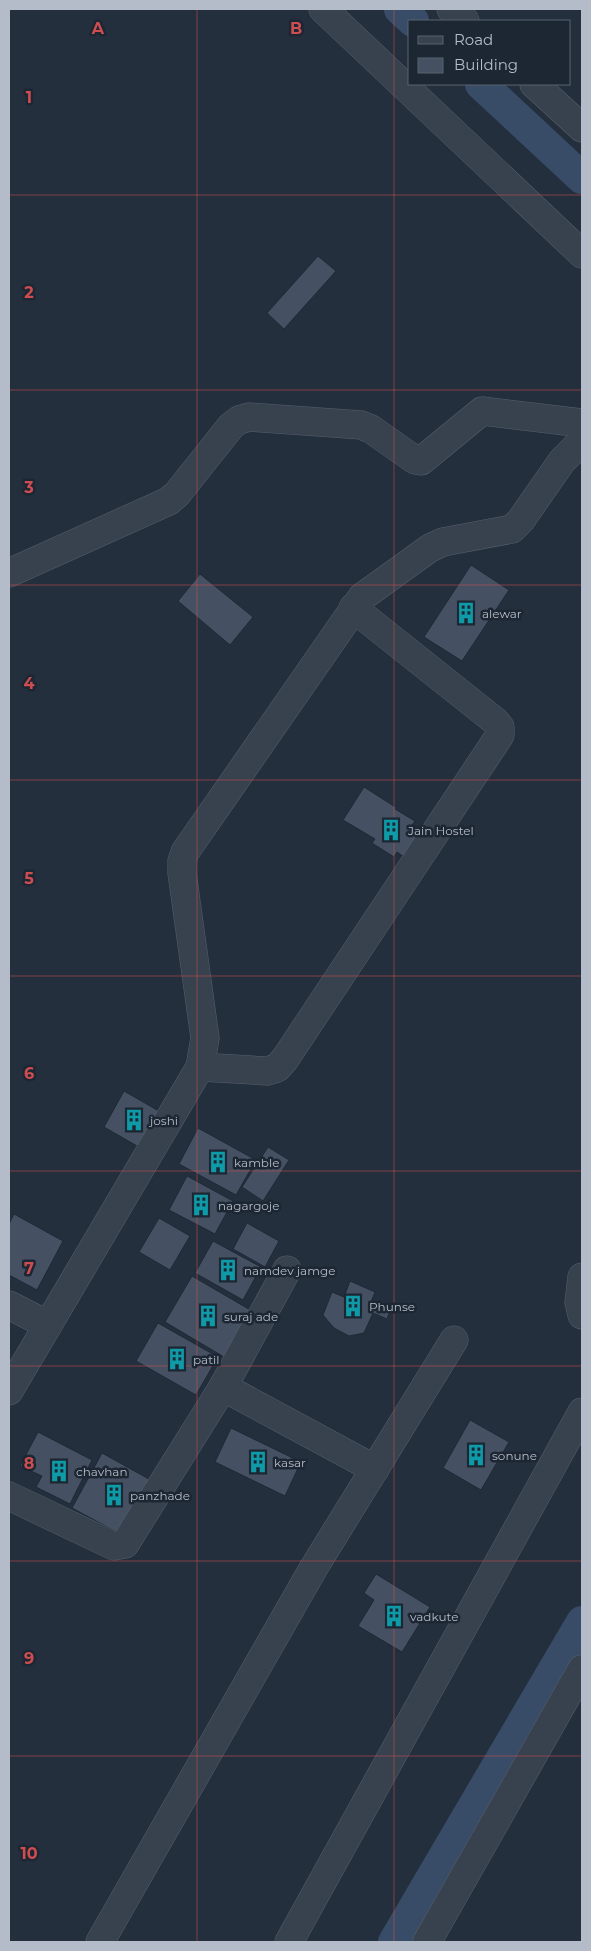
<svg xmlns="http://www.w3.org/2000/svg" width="591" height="1951" font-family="Montserrat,sans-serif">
<rect width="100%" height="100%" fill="#242f3e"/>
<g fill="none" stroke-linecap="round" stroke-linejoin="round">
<g stroke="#394c67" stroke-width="32">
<path d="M400,9L413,21"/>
<path d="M481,84L582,178"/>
<path d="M394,1942L582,1622"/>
</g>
</g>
<g fill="#455162" stroke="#1f2835">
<path d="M318,256L336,271L284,329L267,313Z"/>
<path d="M471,565L509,590L462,661L424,637Z"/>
<path d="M200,574L253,617L230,645L178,601Z"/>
<path d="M364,787L397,808L395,809L415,821L412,825L430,835L413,863L397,852L394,857L372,843L375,839L343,820Z"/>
<path d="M124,1091L164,1114L144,1150L104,1127Z"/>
<path d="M198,1128L256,1160L236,1195L179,1164Z"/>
<path d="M268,1147L289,1160L263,1201L242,1187Z"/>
<path d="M187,1176L233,1201L215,1234L169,1210Z"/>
<path d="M14,1214L63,1241L37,1290L9,1275V1224Z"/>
<path d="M159,1218L190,1236L170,1270L139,1252Z"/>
<path d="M247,1223L279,1241L265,1267L233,1249Z"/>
<path d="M213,1241L261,1267L243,1300L195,1273Z"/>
<path d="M192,1276L252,1311L224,1357L165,1322Z"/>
<path d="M350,1281L375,1292L371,1302L390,1311L387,1319L373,1313L364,1333L349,1336L334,1328L323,1315L332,1292L344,1297Z"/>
<path d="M158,1323L218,1357L196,1395L136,1361Z"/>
<path d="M470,1420L509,1442L481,1490L443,1468Z"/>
<path d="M231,1428L301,1462L285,1496L215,1462Z"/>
<path d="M38,1432L92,1460L70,1504L36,1487L42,1476L20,1466Z"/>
<path d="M102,1453L156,1483L126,1537L72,1508Z"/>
<path d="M376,1574L430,1607L402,1652L358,1626L374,1600L364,1593Z"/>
</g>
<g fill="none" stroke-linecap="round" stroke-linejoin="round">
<g stroke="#565f6c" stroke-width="29">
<g id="minor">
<path d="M323,9L582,254"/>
<path d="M451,9L465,21"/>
<path d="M534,84L582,128"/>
<path d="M9,573L169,501L177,494L231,426L239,420L249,417L361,425L371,429L415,460L421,461L482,411L582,423"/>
<path d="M200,1067L267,1071L277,1068L285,1059L500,735V727L495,721L353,608"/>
<path d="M582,1277L579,1302L582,1315"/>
<path d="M9,1305L48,1325"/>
<path d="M223,1387L375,1469"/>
<path d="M9,1391L200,1067L205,1038L182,873V861L185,852L362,597L430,548L443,542L512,529L521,520L562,461L582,441"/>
<path d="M9,1496L114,1546L125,1544L223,1387L287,1270"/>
<path d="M100,1942L313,1569L454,1340"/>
<path d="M289,1942L582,1412"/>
<path d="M427,1942L582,1669"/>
</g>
</g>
<use href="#minor" stroke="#38414e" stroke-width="28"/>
</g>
<path fill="none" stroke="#ce4d50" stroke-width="1" stroke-opacity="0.55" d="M197,9V1942M394,9V1942M9,195H582M9,390H582M9,585H582M9,780H582M9,976H582M9,1171H582M9,1366H582M9,1561H582M9,1756H582"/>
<defs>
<g id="building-bare" transform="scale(1.725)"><path d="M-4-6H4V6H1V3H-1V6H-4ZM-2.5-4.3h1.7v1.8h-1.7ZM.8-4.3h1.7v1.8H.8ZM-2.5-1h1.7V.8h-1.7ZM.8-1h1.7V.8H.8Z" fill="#0f9aa8" stroke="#1d2633" stroke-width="2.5" paint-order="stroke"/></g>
</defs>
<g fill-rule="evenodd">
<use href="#building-bare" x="466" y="613"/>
<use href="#building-bare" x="391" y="830"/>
<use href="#building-bare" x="134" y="1120"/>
<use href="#building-bare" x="218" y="1162"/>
<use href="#building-bare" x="201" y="1205"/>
<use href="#building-bare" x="228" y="1270"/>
<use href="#building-bare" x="353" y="1306"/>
<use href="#building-bare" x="208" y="1316"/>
<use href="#building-bare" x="177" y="1359"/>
<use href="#building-bare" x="476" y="1455"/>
<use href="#building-bare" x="258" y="1462"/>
<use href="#building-bare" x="59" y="1471"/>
<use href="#building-bare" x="114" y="1495"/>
<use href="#building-bare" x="394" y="1616"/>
</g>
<g text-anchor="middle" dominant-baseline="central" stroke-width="5" stroke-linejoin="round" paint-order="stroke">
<g font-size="12" fill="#b4bcc9" stroke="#1d2633" text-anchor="start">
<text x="482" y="613">alewar</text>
<text x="408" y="830">Jain Hostel</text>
<text x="150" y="1120">joshi</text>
<text x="234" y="1162">kamble</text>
<text x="218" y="1205">nagargoje</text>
<text x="244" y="1270">namdev jamge</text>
<text x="369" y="1306">Phunse</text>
<text x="224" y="1316">suraj ade</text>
<text x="193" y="1359">patil</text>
<text x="492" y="1455">sonune</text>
<text x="274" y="1462">kasar</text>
<text x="76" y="1471">chavhan</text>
<text x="130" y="1495">panzhade</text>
<text x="410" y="1616">vadkute</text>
</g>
</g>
<g font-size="16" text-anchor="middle" font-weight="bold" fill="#ce4d50" stroke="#1d2633" stroke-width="5" stroke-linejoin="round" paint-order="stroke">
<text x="98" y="34">A</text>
<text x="296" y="34">B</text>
<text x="29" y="103">1</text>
<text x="29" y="298">2</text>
<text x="29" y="493">3</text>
<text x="29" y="689">4</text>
<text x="29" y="884">5</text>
<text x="29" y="1079">6</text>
<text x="29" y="1274">7</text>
<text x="29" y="1469">8</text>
<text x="29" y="1664">9</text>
<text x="29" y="1859">10</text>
</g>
<rect width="591" height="1951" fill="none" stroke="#b4bcc9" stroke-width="20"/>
<rect x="408" y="20" width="162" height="65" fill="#1d2633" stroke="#59626f"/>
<rect x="418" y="36" width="25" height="8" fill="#38414e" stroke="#59626f"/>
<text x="454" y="45" font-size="15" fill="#b4bcc9">Road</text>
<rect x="418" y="58" width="25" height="15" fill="#455162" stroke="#59626f"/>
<text x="454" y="70" font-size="15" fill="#b4bcc9">Building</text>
</svg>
